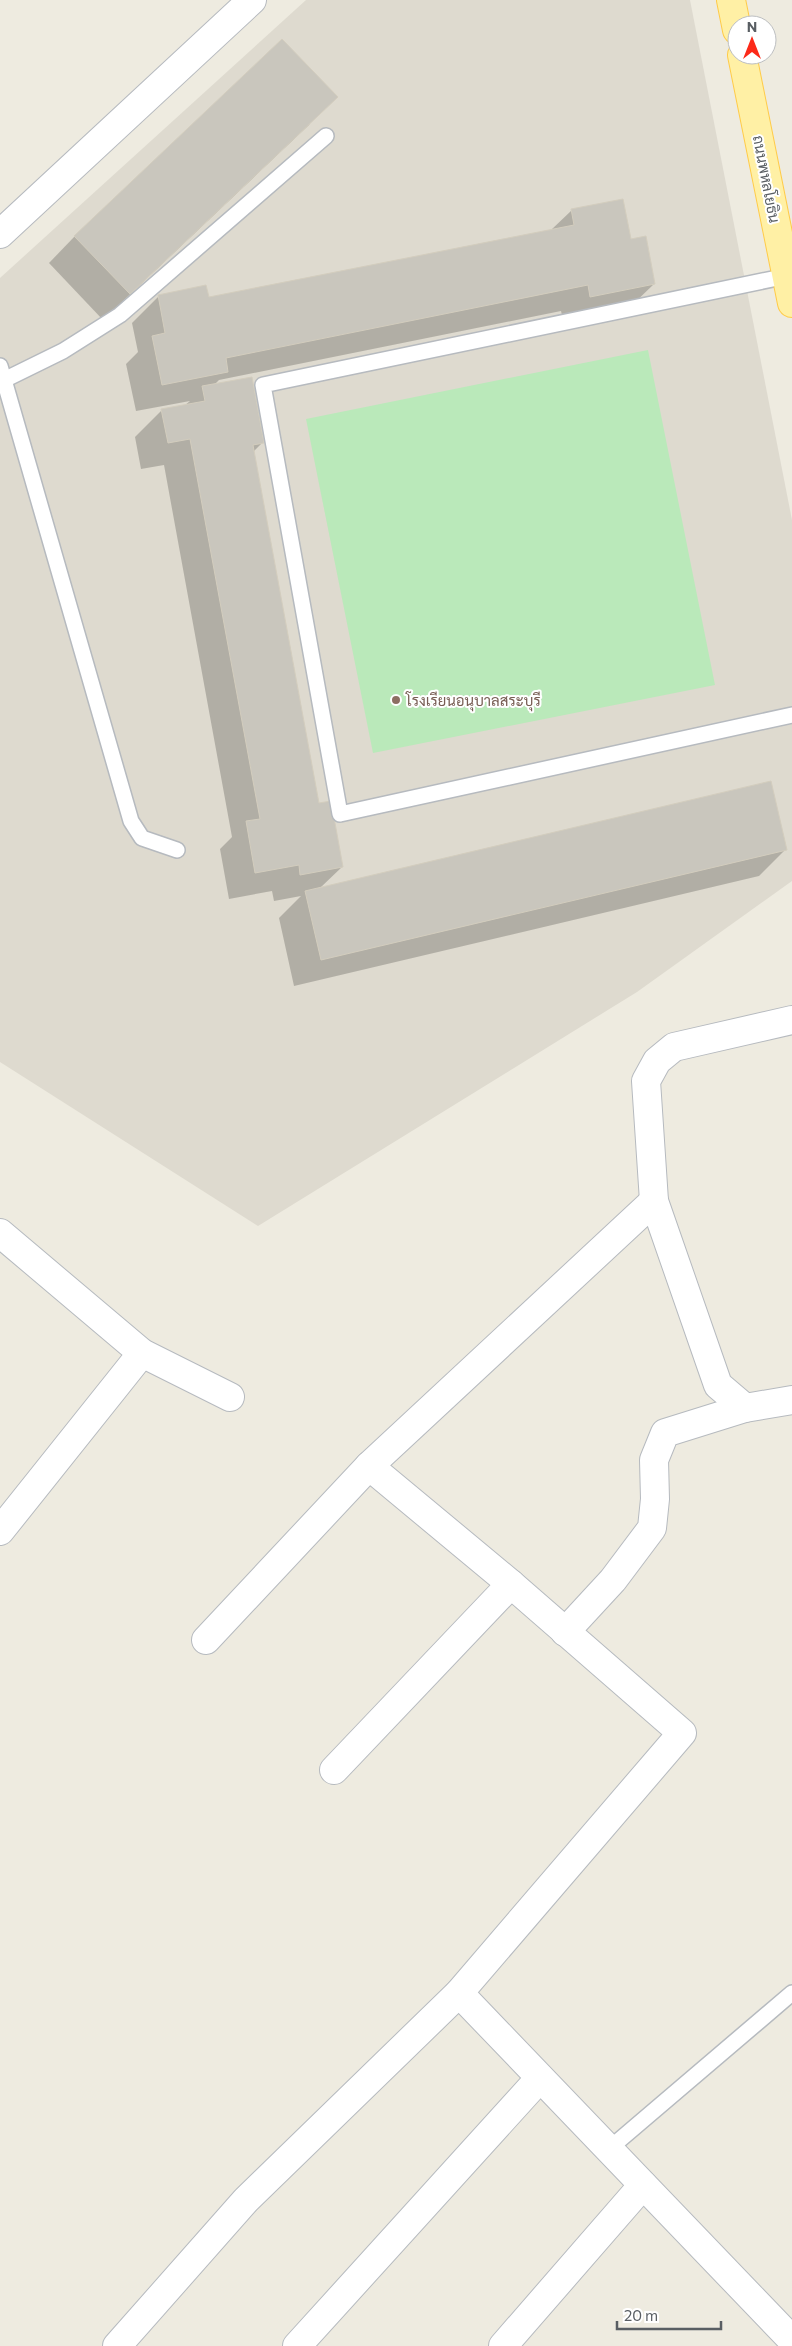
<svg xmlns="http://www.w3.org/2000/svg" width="792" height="2346" font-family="Commissioner,Sarabun,sans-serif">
<rect width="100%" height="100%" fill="#eeebe0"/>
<path fill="#dedacf" d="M306,0H690L792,520V881L637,992L258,1226L0,1062V278Z"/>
<path fill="#bae9ba" d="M648,350L715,685L373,753L306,419Z"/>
<g fill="#0003">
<path d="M310,124L103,320L49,263L75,236Z"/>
<path d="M572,210L630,240L654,284L627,310L564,323L561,311L219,380L214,385L263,442L253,452L318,804L342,867L320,888L786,849L759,876L294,986L279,918L301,896L274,901L272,891L229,899L220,849L232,837L164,465L141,469L135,437L162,410L184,406L190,401L136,411L126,364L138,352L132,323L159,296L208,299L551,230Z"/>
</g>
<g fill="#c9c6bd" stroke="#d3cdbe">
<path d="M282,39L338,97L130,294L74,236Z"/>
<path d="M623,199L631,239L646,236L655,284L590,297L588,285L226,358L228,372L162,385L152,336L165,333L158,295L206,285L209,297L574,225L571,209Z"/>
<path d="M252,377L264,443L253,445L319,803L331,801L343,867L300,875L299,865L255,873L246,821L260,819L190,439L168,443L161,409L205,401L202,386Z"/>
<path d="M771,781L787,850L321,960L305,891Z"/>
</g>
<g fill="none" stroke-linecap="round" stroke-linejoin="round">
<g stroke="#b6babf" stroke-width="18">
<g id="service">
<path d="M787,276L263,385L340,814L792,715"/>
<path d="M0,366L131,821L142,838L177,850"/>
<path d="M4,380L63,351L120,315L326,136"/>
<path d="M609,2149L792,1993"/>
</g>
</g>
<g stroke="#b6babf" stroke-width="30">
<g id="minor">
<path d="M0,234L252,0"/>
<path d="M792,1020L674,1047L657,1061L646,1081L654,1201L718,1385L745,1408L792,1400"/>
<path d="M0,1233L142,1353L230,1397"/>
<path d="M0,1531L142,1353"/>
<path d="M565,1632L613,1580L652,1528L655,1499L654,1460L665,1433L745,1408"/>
<path d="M206,1640L369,1466L654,1201"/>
<path d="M334,1770L511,1584"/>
<path d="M459,1993L792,2340"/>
<path d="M117,2346L246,2200L459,1993L682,1733L511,1584L369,1466"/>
<path d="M297,2346L540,2078"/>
<path d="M503,2346L643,2185"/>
</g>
</g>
<g stroke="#ffcb49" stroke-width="30">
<g id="primary">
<path d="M731,0L737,30"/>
<path d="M742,55L792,303"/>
</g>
</g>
<use href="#service" stroke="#fff" stroke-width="15"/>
<use href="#minor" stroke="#fff" stroke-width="28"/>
<use href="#primary" stroke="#fff0a5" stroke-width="28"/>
</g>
<circle fill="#8d6e63" stroke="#fff" stroke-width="2" cx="396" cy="700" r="5"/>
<g text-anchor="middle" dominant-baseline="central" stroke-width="4" stroke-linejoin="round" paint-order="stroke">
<g font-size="15" fill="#595e63" stroke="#fff">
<text transform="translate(767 179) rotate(79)">ถนนพหลโยธิน</text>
</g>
<g font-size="15" fill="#785e54" stroke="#fff" text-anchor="start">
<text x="406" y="700">โรงเรียนอนุบาลสระบุรี</text>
</g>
</g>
<g transform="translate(752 40)"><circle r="24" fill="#ffffff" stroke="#bdbfc1"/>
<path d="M0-4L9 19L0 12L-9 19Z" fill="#fc2a19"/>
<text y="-8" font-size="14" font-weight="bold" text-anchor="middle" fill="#595e63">N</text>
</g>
<path d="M617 2321v8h104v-8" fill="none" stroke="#595e63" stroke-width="2.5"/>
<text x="624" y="2321" font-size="15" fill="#595e63" stroke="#ffffff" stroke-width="4" paint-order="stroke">20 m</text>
</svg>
